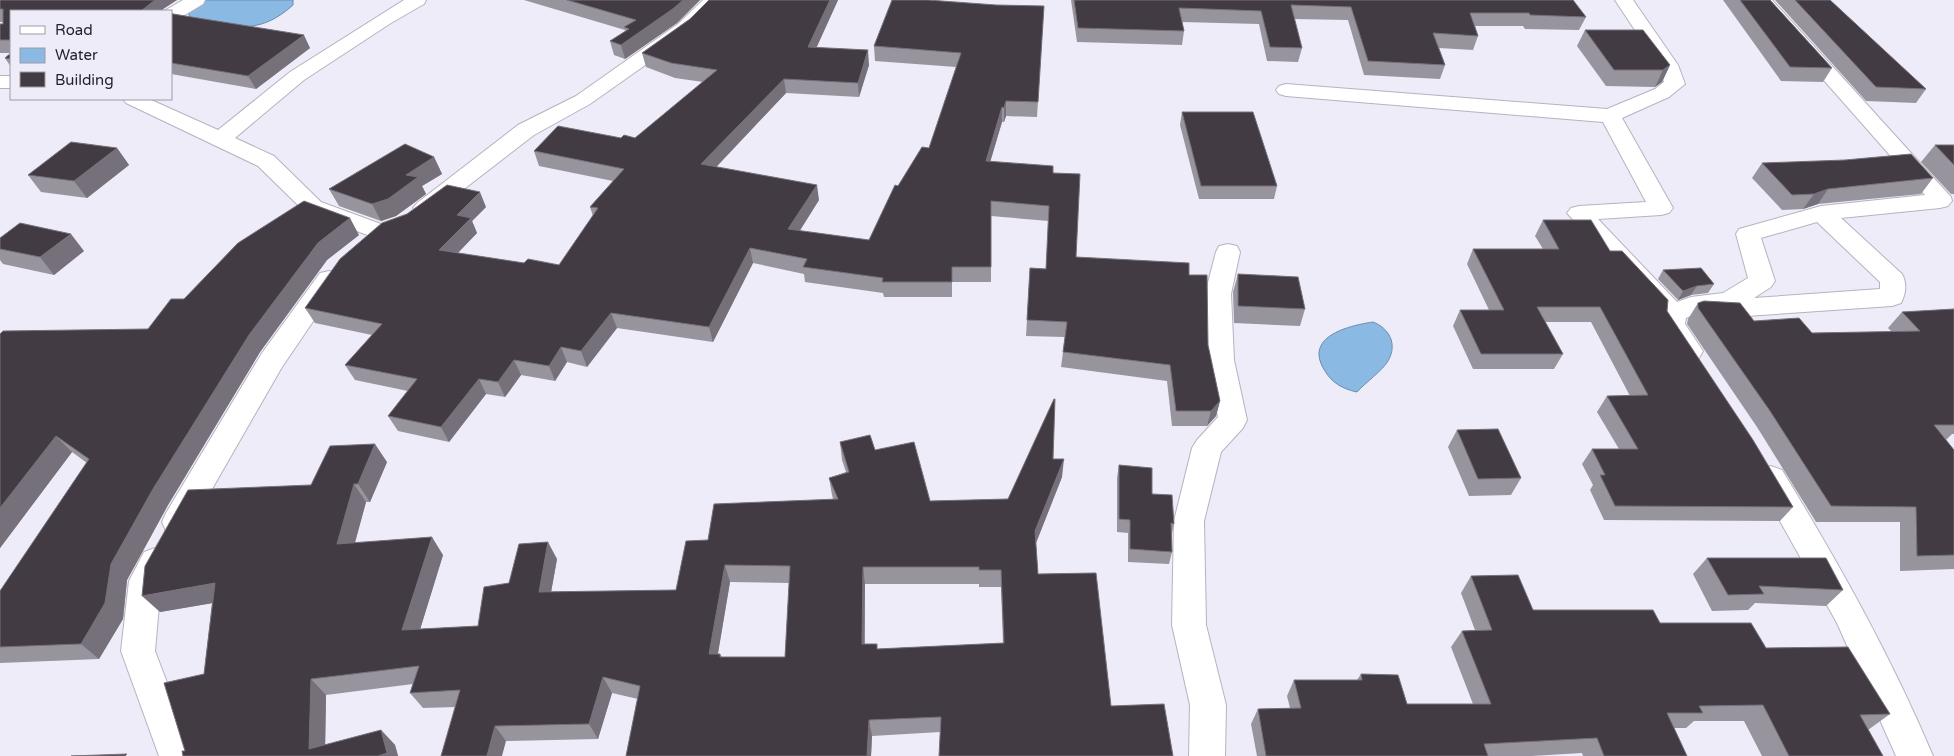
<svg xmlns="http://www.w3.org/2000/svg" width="1954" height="756" font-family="'Varela Round',sans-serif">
<rect width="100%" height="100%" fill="#eeecf9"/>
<g fill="#8abae3" stroke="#6b8dab">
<path d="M204,0H293V5C258,37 232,26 189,19V9Z"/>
<path d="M1373,322C1389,328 1398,344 1388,361C1383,370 1365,383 1357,392C1343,389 1332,383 1325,371C1303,337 1347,326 1373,322Z"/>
</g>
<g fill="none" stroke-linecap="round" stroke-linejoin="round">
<g stroke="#b5b3bf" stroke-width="2">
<g id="minor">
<path d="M183,0H205L203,4L178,19L171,21V11H164Z"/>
<path d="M404,0H426L424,4L391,23L304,80L235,138L274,156L321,202L389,227L393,232L389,237L381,240L373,237L305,212L258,166L126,103L123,99H149L218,130L290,72Z"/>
<path d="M703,0H723L692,32L590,104L534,135L433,213L425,215L417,213L413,208L417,203L518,125L576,96L678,24Z"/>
<path d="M1615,0H1633L1678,65L1685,84L1669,97L1622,118L1673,208L1669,213L1661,215L1598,219L1677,302L1691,297L1723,293L1748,278L1736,234L1739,229L1821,206L1925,195L1753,0H1772L1951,197L1952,201L1948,206L1940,208L1841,218L1902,274C1907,283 1906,294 1901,303L1892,306L1717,318L1693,315L1686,318L1685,324L1703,351L1699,358L1690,361L1681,358L1659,325L1660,315L1567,213L1571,208L1579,206L1646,202L1603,122L1286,96L1279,94L1276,90L1279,86L1286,84L1607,109L1655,89L1664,82L1658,65ZM1817,222L1880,282V289L1754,298L1771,287L1775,281L1761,238Z"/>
<rect x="0" y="76" width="11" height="12"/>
<path d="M1228,244L1237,246L1240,252L1231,294L1234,360L1247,420L1243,428L1221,452L1204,521L1206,625L1226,705L1225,756H1189L1190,705L1172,625L1174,521L1192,448L1197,440L1218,417L1206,360L1205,294L1216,252L1219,246Z"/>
<path d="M329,271L338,273L342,279L282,367L188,531L177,535L166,531L162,522L166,513L262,353L320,273Z"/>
<path d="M1771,466L1782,470C1838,562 1891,656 1933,756H1896L1837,623L1756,478L1760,470Z"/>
<path d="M155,548L166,552L171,562L161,582L155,651L195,756H159L121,651L129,581L144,552Z"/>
</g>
</g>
<use href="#minor" fill="#fff" fill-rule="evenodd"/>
</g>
<g fill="#98949e" fill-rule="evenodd">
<path d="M0,0H177L163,9V11H11V67L5,58L11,53H0V24H3V22H0Z"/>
<path d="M524,0H700L677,23L625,59L614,55L610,41L625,31V30Z"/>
<path d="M709,0H838L816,48L869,65L859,97L786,93L716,167L819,200L799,231L869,240L898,186L929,148L956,67L875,61L874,46L996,5L1044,6L1037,117L1006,116L1004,122H1002L990,162L1053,173L1076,257L1189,275L1208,345L1220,401L1216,416L1207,426H1172L1167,381L1061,367L1065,337L1026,336L1030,268L1046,269L1049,221L991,216V282H952V297H884L883,293L805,282L804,274L753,263L713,342L617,328L587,367L567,362L555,381L521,375L505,397L486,394L449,442L398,431L388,416L408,391L355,380L345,365L372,335L315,323L305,308L486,207L472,221L477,233L458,253L524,263L559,265L593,216L590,207L613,181L539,166L534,151L621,138H635L703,82L675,78L646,67L642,53L690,19Z"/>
<path d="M1071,0H1573L1586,17L1579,30L1525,29L1523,26H1475L1478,36L1473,50L1439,48L1445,65L1440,79L1364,75L1348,20L1294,19L1302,48L1298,62L1267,61L1259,24L1182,22L1184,31L1182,45L1077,42Z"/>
<path d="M1723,0H1770L1832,68L1823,82L1781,81Z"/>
<path d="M1775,0H1830L1926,89L1916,103L1866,101Z"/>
<path d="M171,13L310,48L256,89L171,74Z"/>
<path d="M1585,30L1670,65L1662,82L1655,87L1606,86L1577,46Z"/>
<path d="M1182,112L1277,186L1274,199H1199L1180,125Z"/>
<path d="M1935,145H1954V194H1951L1921,162Z"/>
<path d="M117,148L129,165L87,198L41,192L28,175Z"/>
<path d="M434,157L442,174L422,186L426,194L396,216L381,221L339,206L329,189Z"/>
<path d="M1762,163L1933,178L1921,194L1818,204L1803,209L1782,210L1752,178Z"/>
<path d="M1543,220L1610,251L1667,311L1793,507L1780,521L1604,520L1590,490L1593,485L1582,464L1592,449H1619L1597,412L1607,396H1630L1591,322H1545L1563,354L1554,369H1473L1453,326L1460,310H1489L1467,264L1473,249H1543L1535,236Z"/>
<path d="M359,235L327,260L260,352L168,505L127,580L123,619L99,659L0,663V591L87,463L72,452L0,548V334L148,329L184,299Z"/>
<path d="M0,238L84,251L54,275L3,264L0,260Z"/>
<path d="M1663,270L1714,284L1708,293L1691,295L1678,300L1658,279Z"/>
<path d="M1238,274L1305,309L1300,326L1234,323L1233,292Z"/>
<path d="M1698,303L1754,321L1812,333L1892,332L1888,328L1902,312L1954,309V434H1952L1946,440L1954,450V569L1900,571V522H1816L1757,427L1687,324L1688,319Z"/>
<path d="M1457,430L1521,478L1511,495L1469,496L1448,447Z"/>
<path d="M840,442L875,450L930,501L1008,499L1053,459L1062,477L1036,543L1038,574L1096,573L940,732L872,736L871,756H626L638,699L612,693L598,739L506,741L455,707L423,708L410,693L413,684L326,695L325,745L381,730L395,745L398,756H183L185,751L204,674L212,603L160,612L311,485L387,462L370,502H366L355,542L443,555L420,629L478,626L509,583L557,559L551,592L676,590L708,540L833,499L832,495L829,478L846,472L842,460ZM730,582L789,583L785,657H722L720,654H718ZM865,584H979V587H1001L1003,643L878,649L865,644Z"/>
<path d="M1119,465L1152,494L1174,524L1172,533V552L1169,564L1128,562V533L1117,532V478Z"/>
<path d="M1707,558L1843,590L1826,606L1755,603L1748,610L1712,611L1693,574Z"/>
<path d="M1471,576L1533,610L1660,623L1766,648L1890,714L1868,730L1883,756H1762L1744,721H1694L1686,728H1674L1687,756H1583L1582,753L1532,756H1257L1251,724L1258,709L1290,708L1287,696L1294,680H1357L1361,674L1407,704H1473L1451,647L1462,631L1475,630L1461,593Z"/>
</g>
<g fill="#76707a">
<path d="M155,0H177L163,9V11H141Z"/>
<path d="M683,0H700L677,23L625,59L621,45Z"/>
<path d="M830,0H838L810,62L808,47Z"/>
<path d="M304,35L310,48L256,89L248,76Z"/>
<path d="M868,50L869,65L859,97L858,83Z"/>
<path d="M1670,65L1662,82L1655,87L1663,70Z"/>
<path d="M784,79L786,93L704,180L701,164Z"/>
<path d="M1006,101V116L1004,122V108Z"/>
<path d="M1002,107V122L986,176V161Z"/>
<path d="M117,148L129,165L87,198L74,181Z"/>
<path d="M434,157L442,174L422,186L426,194L396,216L381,221L372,204L406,175Z"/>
<path d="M817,185L819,200L791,245L788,229Z"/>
<path d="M1828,189L1818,204L1803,209L1814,194Z"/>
<path d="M480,192L486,207L472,221L477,233L446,265L439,250L457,215Z"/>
<path d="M350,218L359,235L327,260L260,352L168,505L127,580L123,619L99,659L81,644L111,564L153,489L249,335L318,243Z"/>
<path d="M71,234L84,251L54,275L40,257Z"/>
<path d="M750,248L753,263L713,342L709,327Z"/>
<path d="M1697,286L1691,295L1678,300L1683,291Z"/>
<path d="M611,313L617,328L587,367L581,351Z"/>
<path d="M561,347L567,362L555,381L549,366Z"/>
<path d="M514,360L521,375L505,397L498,382Z"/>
<path d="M479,379L486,394L449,442L441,427Z"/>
<path d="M1220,401L1216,416L1207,426L1211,411Z"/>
<path d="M56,436L72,452L0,548V508Z"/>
<path d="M375,444L387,462L370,502L358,484Z"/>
<path d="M1064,459L1062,477L1034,548L1035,531Z"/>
<path d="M354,484L366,502L350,561L337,544Z"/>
<path d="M432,537L443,555L415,646L402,630Z"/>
<path d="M548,542L557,559L548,609L539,592Z"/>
<path d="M725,565L730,582L715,670L709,654Z"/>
<path d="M863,567L865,584L864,661L862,644Z"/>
<path d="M215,583L231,600L160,612L142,596Z"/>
<path d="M603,677L612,693L598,739L589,724Z"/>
<path d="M311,679L326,695L325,756L309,749Z"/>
<path d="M869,720L872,736L871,756H867Z"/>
<path d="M495,726L506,741L502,756H487Z"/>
<path d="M381,730L395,745L398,756H378Z"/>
</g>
<g fill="#433b44" stroke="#76707a" fill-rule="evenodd">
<path d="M0,0H155L141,11H11V40H0V24H3V9H0Z"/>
<path d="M567,0H683L674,8L621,45L610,41L629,29L624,27L636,20Z"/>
<path d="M709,0H830L808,47L868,50L858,83L784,79L701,164L817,185L788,229L869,240L895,185L898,186L922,147L929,148L961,53L874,46L892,0H928L996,5L1044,6L1038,102L1006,101L1004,108L1002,107L986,161L1053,166V173L1080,174L1076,257L1189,263V275H1207L1208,345L1220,401L1211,411H1176L1170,365L1063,352L1067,322L1027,320L1030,268L1046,269L1049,206L991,201V267H952V282H882L883,278L803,267L807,259L750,248L709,327L611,313L581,351L561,347L549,366L514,360L498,382L479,379L441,427L388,416L417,379L345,365L382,324L305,308L340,259L382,223L407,214L447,185L480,192L457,215L471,218L439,250L524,263L528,259L559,265L598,208L590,207L624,169L534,151L558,126L621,138L624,135L635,138L717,70L671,63L642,53L690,19Z"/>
<path d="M1074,0H1573L1586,17L1530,15L1529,13H1470L1478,36L1433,33L1445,65L1368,61L1351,7L1291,5L1302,48L1270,47L1261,11L1179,8L1184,31L1078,28Z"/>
<path d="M1740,0H1770L1832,68L1790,67Z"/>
<path d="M1795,0H1830L1926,89L1876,87Z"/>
<path d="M171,13L173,14L304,35L248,76L171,63Z"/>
<path d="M1585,30H1643L1670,65L1663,70H1614Z"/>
<path d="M11,53V59L5,58Z"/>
<path d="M1182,112H1253L1277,186H1201Z"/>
<path d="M71,142L117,148L74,181L28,175Z"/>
<path d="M405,144L434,157L406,175L418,177L388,199L372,204L329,189Z"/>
<path d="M1935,145H1954V165Z"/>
<path d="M1911,154L1933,178L1828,189L1814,194L1792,195L1762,163L1845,160Z"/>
<path d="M304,201L350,218L318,243L249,335L153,489L111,564L105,603L81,644L0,647V591L89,459L56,436L0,508V334L3,331L148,329L171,299H184L238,243Z"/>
<path d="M1543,220H1591L1610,251H1622L1668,300L1667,311L1753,440L1793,507L1615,506L1600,475H1605L1592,449H1638L1607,396L1648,395L1600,307H1537L1563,354H1481L1460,310H1504L1473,249H1559Z"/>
<path d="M20,223L71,234L40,257L0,249V238Z"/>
<path d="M1701,268L1714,284L1697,286L1683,291L1663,270Z"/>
<path d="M1238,274L1298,277L1305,309L1238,306Z"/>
<path d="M1704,301L1740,303L1754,321L1799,318L1812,333L1920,331L1902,312L1954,309V425H1934L1954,450V555L1917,556L1916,507L1831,506L1770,411L1698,308V303Z"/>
<path d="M1054,399H1055L1053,459H1064L1035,531L1038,574L1096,573L1111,706L1164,704L1173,756H939L941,717L869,720L867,756H626L640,686L603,677L589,724L495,726L487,756H441L460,690L410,693L419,666L311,679L309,749L381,730L387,753L378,756H183L182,751H185L164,683L204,674L215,583L142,596L145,566L188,490L311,485L330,446L375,444L358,484H354L337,544L432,537L402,630L478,626L484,587L509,583L519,544L548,542L539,592L676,590L686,541L708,540L714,504L838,499L829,478L849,472L840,442L870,435L875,450L914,442L930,501L1008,499ZM725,565L790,566L785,657H720V654H709ZM863,567H979V570H1001L1004,643L877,649V644H862Z"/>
<path d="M1498,429L1521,478L1478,479L1457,430Z"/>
<path d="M1119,465L1152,468V494L1172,495L1174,524L1171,523L1172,552L1130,549V520L1119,519Z"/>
<path d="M1707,558H1826L1843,590L1759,586L1764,594L1728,595Z"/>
<path d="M1518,575L1533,610H1653L1660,623H1751L1766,648L1848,647L1890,714L1860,715L1883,756H1789L1763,705L1699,706L1703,713H1667L1687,756H1604L1597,738L1484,744L1488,756H1266L1258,709L1301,708L1294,680H1362L1361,674L1398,675L1407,704H1491L1462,631L1492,630L1471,576Z"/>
<path d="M127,754L125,756H71Z"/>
</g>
<rect x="10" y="10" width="162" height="90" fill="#eeecf9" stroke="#9d9ca5"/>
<rect x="20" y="26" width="25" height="8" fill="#ffffff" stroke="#9d9ca5"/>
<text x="55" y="35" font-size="15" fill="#242328">Road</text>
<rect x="20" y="48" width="25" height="15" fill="#8abae3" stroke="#9d9ca5"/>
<text x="55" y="60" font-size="15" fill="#242328">Water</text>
<rect x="20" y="72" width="25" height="15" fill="#433b44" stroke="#9d9ca5"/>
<text x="55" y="85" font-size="15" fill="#242328">Building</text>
</svg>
